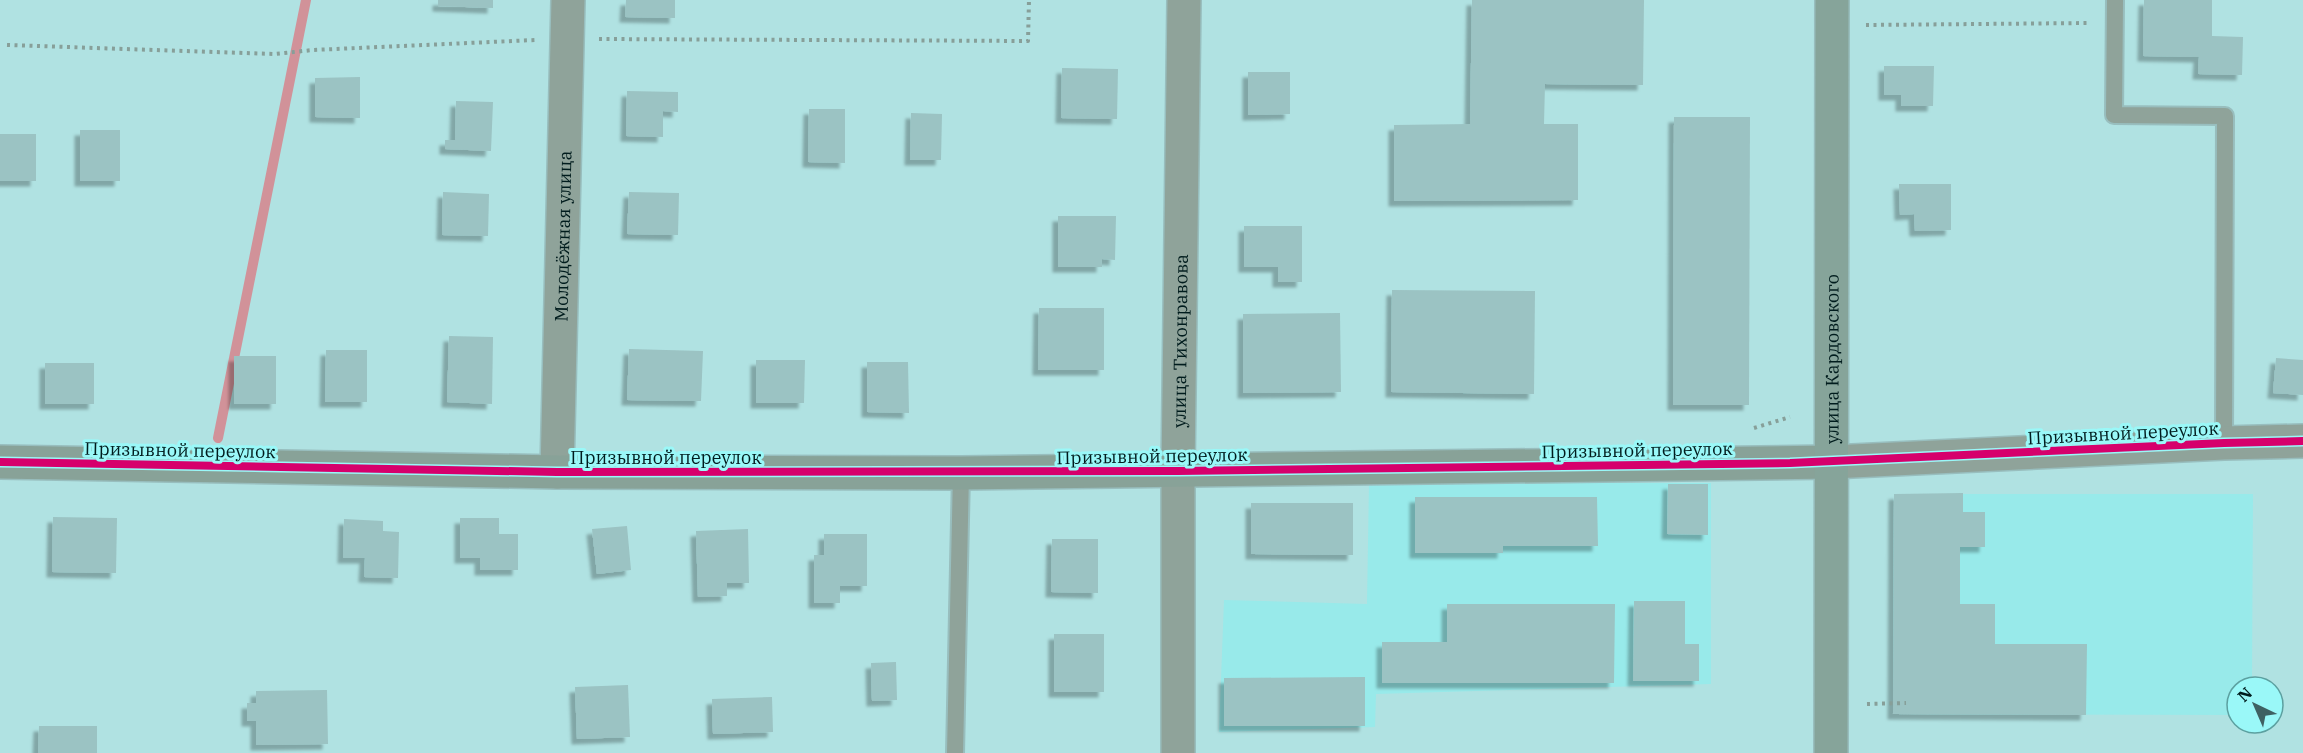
<svg xmlns="http://www.w3.org/2000/svg" width="2303" height="753" font-family="'IBM Plex Serif',serif">
<defs>
<filter id="shadow"><feDropShadow dx="-5.5" dy="5.5" stdDeviation="1.5" flood-color="#0004"/></filter>
</defs>
<rect width="100%" height="100%" fill="#b0e2e2"/>
<g fill="#98eaea">
<path d="M1369,483H1711V684L1376,694L1375,727L1219,732L1224,600L1367,604Z"/>
<path d="M1894,494H2253L2252,687H2237V715L1893,714Z"/>
</g>
<g fill="none" stroke-linecap="round" stroke-linejoin="round">
<path stroke="#d19299" stroke-width="10" d="M218,438L306,0"/>
</g>
<g fill="#9bc3c3" filter="url(#shadow)">
<path d="M438,0H493V8L438,6Z"/>
<path d="M626,0H675V18L625,17Z"/>
<path d="M1472,0H1644L1643,85L1545,84L1544,124H1578V200L1394,201V125L1470,124Z"/>
<path d="M2144,0H2212V36L2243,37L2242,75L2198,74L2199,57L2143,56Z"/>
<path d="M1884,66H1934L1933,106H1901V95H1884Z"/>
<path d="M1062,68L1118,69L1117,119L1061,118Z"/>
<path d="M1248,72H1290V114L1248,115Z"/>
<path d="M360,77V118L315,117V78Z"/>
<path d="M627,91L678,92V112L663,111V137L626,136Z"/>
<path d="M456,101L493,102L491,151L445,149V140H455Z"/>
<path d="M809,109H845V163L808,162Z"/>
<path d="M911,113L942,114L941,160H910Z"/>
<path d="M1674,117H1750L1749,405H1673Z"/>
<rect x="80" y="130" width="40" height="51"/>
<rect x="0" y="134" width="36" height="47"/>
<path d="M1899,184H1951V230L1915,231L1914,214L1900,215Z"/>
<path d="M443,192L489,194L488,236L442,235Z"/>
<path d="M629,192L679,193L678,235L627,234Z"/>
<path d="M1058,216H1116L1115,260L1102,259V267H1058Z"/>
<path d="M1244,226H1302V282H1278V267H1244Z"/>
<path d="M1392,290L1535,291L1534,394L1391,392Z"/>
<path d="M1039,308H1104V370H1038Z"/>
<path d="M1340,313L1341,392L1243,393V314Z"/>
<path d="M449,336L493,337L492,404L447,402Z"/>
<path d="M629,349L703,351L701,401L627,400Z"/>
<path d="M326,350H367V402H325Z"/>
<rect x="234" y="356" width="42" height="48"/>
<path d="M2276,358L2303,360V395L2273,393Z"/>
<path d="M756,360H805L804,403H756Z"/>
<path d="M867,362H908L909,413L867,412Z"/>
<rect x="45" y="363" width="49" height="41"/>
<path d="M1668,484H1708V535L1667,534Z"/>
<path d="M1963,493V512H1985V547H1960V604H1995V644H2087L2086,715L1893,714L1894,494Z"/>
<path d="M1415,497H1597L1598,546H1503V553H1415Z"/>
<path d="M1251,503H1353V555L1251,554Z"/>
<path d="M53,517L117,518L116,573L52,572Z"/>
<path d="M460,518H499V534H518V570H480V558H460Z"/>
<path d="M344,519L383,521V531L399,532L398,578L364,577L365,558H343Z"/>
<path d="M627,526L631,570L597,574L592,529Z"/>
<path d="M748,529L749,583H727V596L698,597L696,531Z"/>
<path d="M824,534H867V586H840V603H814V555H824Z"/>
<path d="M1052,539H1098V593L1051,592Z"/>
<path d="M1634,601H1685V644H1699V681H1633Z"/>
<path d="M1447,604H1615L1614,683H1382V642H1447Z"/>
<rect x="1054" y="634" width="50" height="58"/>
<path d="M896,662L897,700L872,701L871,663Z"/>
<path d="M1365,677V726H1224V678Z"/>
<path d="M628,685L630,737L577,739L575,687Z"/>
<path d="M327,690L328,744L256,745V721H247V703H256V691Z"/>
<path d="M772,697L773,732L713,734L712,699Z"/>
<path d="M39,726H97V753H38Z"/>
</g>
<g fill="none" stroke-linecap="round" stroke-linejoin="round">
<g stroke="#98bebe" stroke-width="20">
<g id="lane">
<path d="M2115,0L2114,115L2225,116L2224,443"/>
<path d="M955,753L961,473"/>
</g>
</g>
<g stroke="#98bebe" stroke-width="36">
<g id="street">
<path d="M1832,462L2224,443L2303,441"/>
<path id="s1" d="M557,472L568,0"/>
<path id="s2" d="M1178,753V471L1184,0"/>
</g>
</g>
<g stroke="#98bebe" stroke-width="36">
<path id="secondary" d="M0,462L557,472L961,473L1832,462"/>
</g>
<g stroke="#98bebe" stroke-width="36">
<g id="primary">
<path id="s3" d="M1831,753L1832,0"/>
</g>
</g>
<g stroke="#879f99" stroke-width="4" stroke-dasharray="3 4.5" stroke-linecap="butt">
<path d="M1866,25L2090,23"/>
<path d="M599,39L1028,41L1029,0"/>
<path d="M7,45L274,54L313,50L535,40"/>
<path d="M1754,428L1790,417"/>
<path d="M1867,704L1906,703"/>
</g>
<use href="#lane" stroke="#8fa39a" stroke-width="16"/>
<use href="#street" stroke="#8fa39a" stroke-width="33"/>
<use href="#secondary" stroke="#88a298" stroke-width="33"/>
<use href="#primary" stroke="#86a49a" stroke-width="33"/>
<g stroke="#9af8f8" stroke-width="11">
<path id="cycleway" d="M0,462L557,472L1178,471L1790,463L2224,443L2303,441"/>
</g>
<use href="#cycleway" stroke="#d6006c" stroke-width="8"/>
</g>
<g text-anchor="middle" dominant-baseline="central" stroke-width="6" stroke-linejoin="round" paint-order="stroke">
<g font-size="18" fill="#001c1d" stroke="#9af8f8">
<text stroke="none"><textPath href="#s1" startOffset="236">Молодёжная улица</textPath></text>
<text stroke="none"><textPath href="#s2" startOffset="412">улица Тихонравова</textPath></text>
<text stroke="none"><textPath href="#s3" startOffset="394">улица Кардовского</textPath></text>
<text transform="translate(2123 433) rotate(-3)">Призывной переулок</text>
<text transform="translate(180 450) rotate(1)">Призывной переулок</text>
<text transform="translate(1637 450) rotate(-1)">Призывной переулок</text>
<text transform="translate(1152 456) rotate(-1)">Призывной переулок</text>
<text x="666" y="457">Призывной переулок</text>
</g>
</g>
<g transform="translate(2255 705) rotate(316)"><circle r="28" fill="#9af8f8" stroke="#5ca0a0" stroke-width="1.5"/>
<path d="M0-4.5L10 22L0 15L-10 22Z" fill="#3e6162"/>
<text y="-9" font-size="16" font-weight="bold" text-anchor="middle" fill="#001c1d">N</text>
</g>
</svg>
